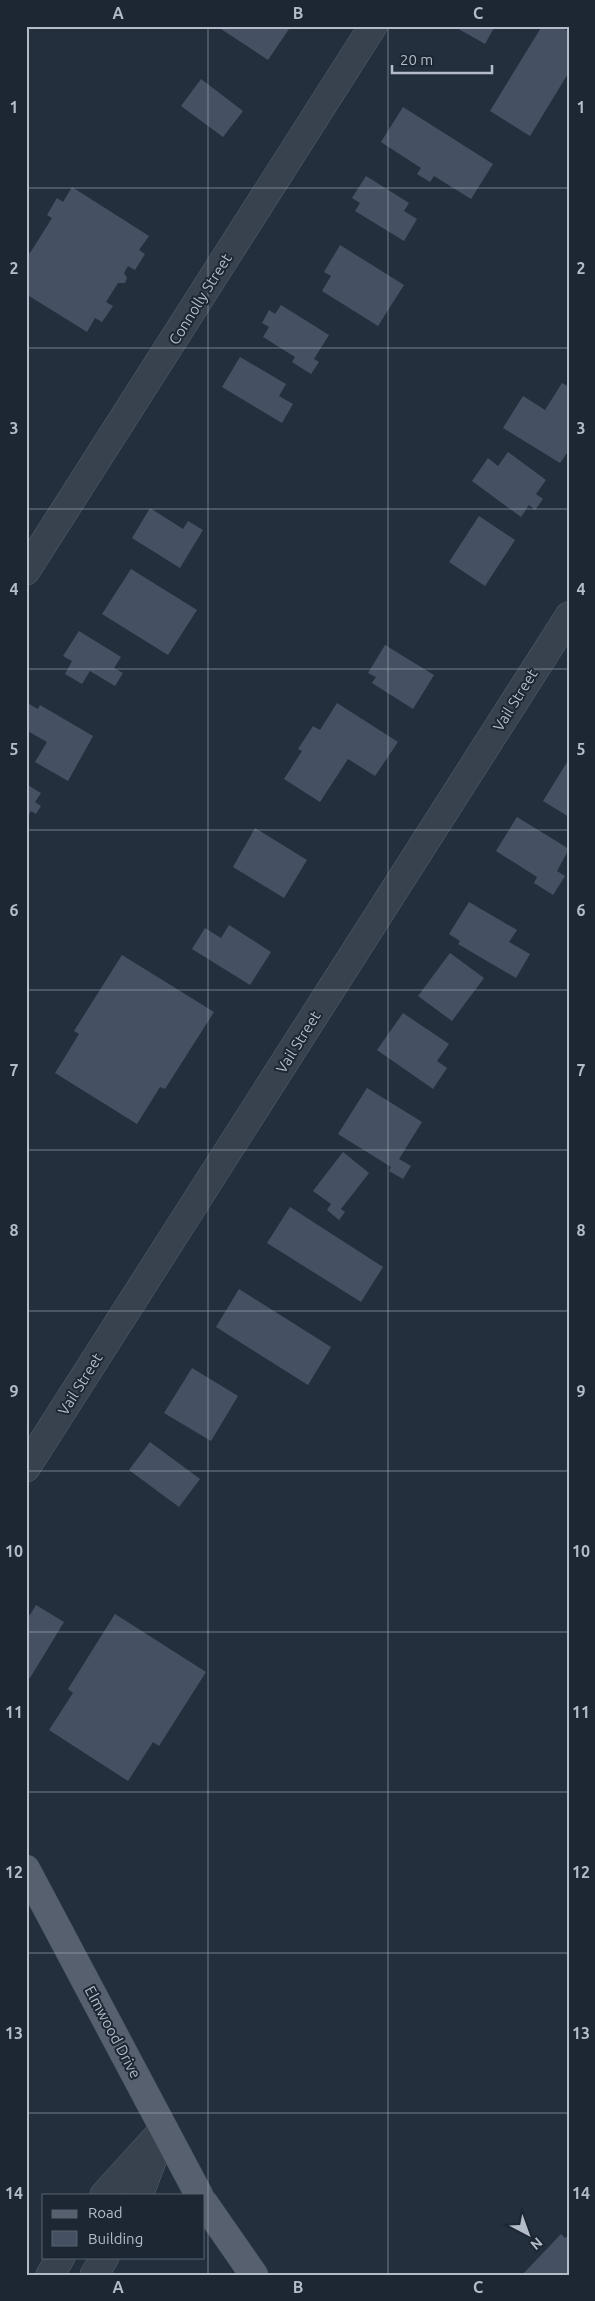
<svg xmlns="http://www.w3.org/2000/svg" width="595" height="2301" font-family="Ubuntu,sans-serif">
<rect width="100%" height="100%" fill="#242f3e"/>
<g fill="#455162">
<path d="M222,26H285L289,29L268,60L221,29Z"/>
<path d="M458,26H495L485,44L457,28Z"/>
<path d="M542,26H559L569,32V72L530,136L490,111Z"/>
<path d="M201,79L243,111L223,137L181,106Z"/>
<path d="M403,107L493,164L471,199L434,176L430,182L417,174L421,168L381,142Z"/>
<path d="M366,176L409,203L404,211L417,219L404,241L355,211L360,203L352,198Z"/>
<path d="M72,187L149,236L139,250L145,254L135,270L128,266L124,273L127,278L125,283H118L106,302L113,306L102,322L95,318L87,332L26,294V251L30,253L52,218L47,215L57,198L63,202Z"/>
<path d="M340,245L404,285L378,326L322,291L331,276L324,272Z"/>
<path d="M281,305L329,335L314,359L319,362L311,374L292,362L295,357L263,337L269,327L262,323L269,310L275,314Z"/>
<path d="M240,357L286,384L279,396L293,404L282,423L222,387Z"/>
<path d="M562,383L569,387V450L560,463L503,428L523,396L545,410Z"/>
<path d="M508,452L546,480L536,494L543,499L535,510L529,505L521,517L472,481L488,458L498,466Z"/>
<path d="M150,508L183,529L188,521L203,530L180,568L132,538Z"/>
<path d="M479,516L515,540L485,586L449,562Z"/>
<path d="M131,569L197,610L168,655L102,614Z"/>
<path d="M79,631L121,657L114,668L123,673L115,686L90,671L82,684L65,674L72,661L63,656Z"/>
<path d="M385,645L434,675L413,709L372,683L376,677L368,673Z"/>
<path d="M337,703L398,742L375,776L348,759L320,802L284,779L302,751L298,749L313,726L320,730Z"/>
<path d="M29,704L38,709L40,705L93,736L68,781L35,762L47,742L26,730V709Z"/>
<path d="M569,759V817L543,801Z"/>
<path d="M26,784L41,793L35,802L41,806L36,814L31,811L26,819Z"/>
<path d="M517,817L569,849L557,871L565,876L553,895L534,883L537,877L496,851Z"/>
<path d="M255,828L307,860L284,898L233,867Z"/>
<path d="M469,902L517,930L509,942L530,954L516,978L458,944L460,941L449,934Z"/>
<path d="M229,925L271,952L250,985L192,949L205,928L221,938Z"/>
<path d="M450,953L484,978L452,1021L418,996Z"/>
<path d="M122,955L214,1012L165,1089L160,1087L137,1124L55,1073L79,1034L74,1031Z"/>
<path d="M403,1013L449,1044L437,1061L447,1068L433,1089L377,1050Z"/>
<path d="M367,1088L422,1122L399,1159L411,1166L403,1179L389,1171L391,1167L338,1134Z"/>
<path d="M343,1152L369,1173L341,1209L345,1212L339,1220L327,1210L331,1204L313,1191Z"/>
<path d="M290,1207L383,1267L361,1302L267,1243Z"/>
<path d="M239,1289L331,1347L308,1385L216,1327Z"/>
<path d="M192,1368L238,1396L211,1441L164,1413Z"/>
<path d="M150,1442L200,1479L179,1507L129,1470Z"/>
<path d="M36,1605L64,1622L30,1678L26,1675V1613L30,1615Z"/>
<path d="M115,1614L206,1672L159,1746L153,1742L128,1781L49,1730L73,1693L68,1689Z"/>
<path d="M561,2234L565,2238L569,2235V2275H522Z"/>
</g>
<g fill="none" stroke-linecap="round" stroke-linejoin="round">
<g stroke="#565f6c" stroke-width="29">
<g id="minor">
<path d="M26,571L373,26"/>
<path d="M26,1468L569,616"/>
<path d="M104,2195L164,2129"/>
<path d="M139,2195L158,2145"/>
<path d="M50,2275L61,2257"/>
<path d="M94,2275L105,2257"/>
</g>
</g>
<g stroke="#414a57" stroke-width="29">
<g id="primary">
<path d="M26,1869L199,2195"/>
<path d="M204,2203L254,2275"/>
</g>
</g>
<use href="#minor" stroke="#38414e" stroke-width="28"/>
<use href="#primary" stroke="#56606e" stroke-width="28"/>
</g>
<path fill="none" stroke="#b4bcc9" stroke-width="1" stroke-opacity="0.55" d="M208,26V2275M388,26V2275M26,188H569M26,348H569M26,509H569M26,669H569M26,830H569M26,990H569M26,1150H569M26,1311H569M26,1471H569M26,1632H569M26,1792H569M26,1953H569M26,2113H569"/>
<g text-anchor="middle" dominant-baseline="central" stroke-width="4" stroke-linejoin="round" paint-order="stroke">
<g font-size="15" fill="#b4bcc9" stroke="#1d2633">
<text transform="translate(200 299) rotate(-58)">Connolly Street</text>
<text transform="translate(515 700) rotate(-58)">Vail Street</text>
<text transform="translate(298 1042) rotate(-58)">Vail Street</text>
<text transform="translate(80 1384) rotate(-58)">Vail Street</text>
<text transform="translate(113 2032) rotate(62)">Elmwood Drive</text>
</g>
</g>
<rect width="595" height="2301" fill="none" stroke="#1d2633" stroke-width="55"/>
<rect x="42" y="2194" width="162" height="65" fill="#1d2633" stroke="#59626f"/>
<rect x="52" y="2210" width="25" height="8" fill="#56606e" stroke="#59626f"/>
<text x="88" y="2218" font-size="15" fill="#b4bcc9">Road</text>
<rect x="52" y="2231" width="25" height="15" fill="#455162" stroke="#59626f"/>
<text x="88" y="2244" font-size="15" fill="#b4bcc9">Building</text>
<g transform="translate(528 2234) rotate(139)" stroke="#1d2633" stroke-width="4" paint-order="stroke">
<path d="M0-4L9 19L0 12L-9 19Z" fill="#b4bcc9"/>
<text y="-8" font-size="14" font-weight="bold" text-anchor="middle" fill="#b4bcc9">N</text>
</g>
<path d="M392 65v8h100v-8" fill="none" stroke="#b4bcc9" stroke-width="2.5"/>
<text x="400" y="65" font-size="15" fill="#b4bcc9" stroke="#1d2633" stroke-width="4" paint-order="stroke">20 m</text>
<rect x="28" y="28" width="540" height="2246" fill="none" stroke="#b4bcc9" stroke-width="2"/>
<g font-size="16" text-anchor="middle" font-weight="bold" fill="#b4bcc9">
<text x="118" y="19">A</text>
<text x="298" y="19">B</text>
<text x="478" y="19">C</text>
<text x="14" y="113">1</text>
<text x="581" y="113">1</text>
<text x="14" y="274">2</text>
<text x="581" y="274">2</text>
<text x="14" y="434">3</text>
<text x="581" y="434">3</text>
<text x="14" y="595">4</text>
<text x="581" y="595">4</text>
<text x="14" y="755">5</text>
<text x="581" y="755">5</text>
<text x="14" y="916">6</text>
<text x="581" y="916">6</text>
<text x="14" y="1076">7</text>
<text x="581" y="1076">7</text>
<text x="14" y="1236">8</text>
<text x="581" y="1236">8</text>
<text x="14" y="1397">9</text>
<text x="581" y="1397">9</text>
<text x="14" y="1557">10</text>
<text x="581" y="1557">10</text>
<text x="14" y="1718">11</text>
<text x="581" y="1718">11</text>
<text x="14" y="1878">12</text>
<text x="581" y="1878">12</text>
<text x="14" y="2039">13</text>
<text x="581" y="2039">13</text>
<text x="14" y="2199">14</text>
<text x="581" y="2199">14</text>
<text x="118" y="2293">A</text>
<text x="298" y="2293">B</text>
<text x="478" y="2293">C</text>
</g>
</svg>
